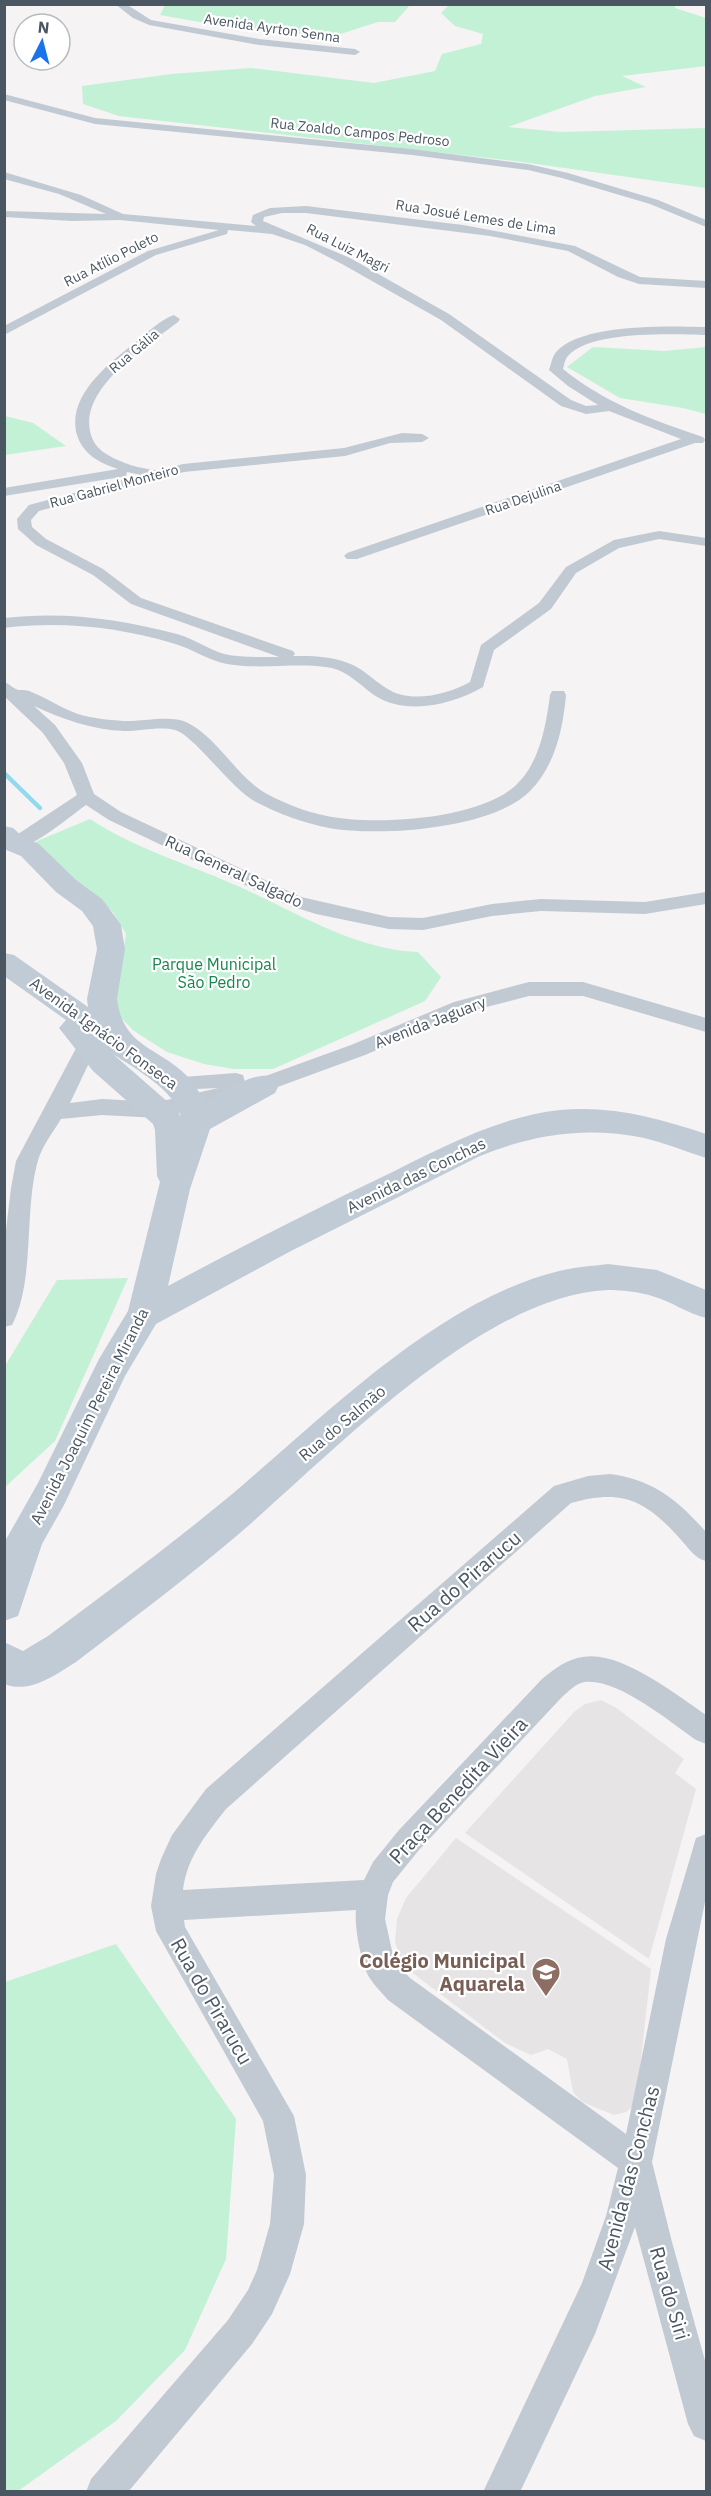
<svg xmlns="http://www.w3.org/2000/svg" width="711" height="2496" font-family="'IBM Plex Sans',sans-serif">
<rect width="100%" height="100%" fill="#f5f3f3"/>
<g fill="#e6e4e5">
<path d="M601,1700L615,1707L684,1759L675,1773L696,1789L649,1959L465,1833L574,1712L585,1704Z"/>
<path d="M456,1838L651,1969L636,2104L626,2112L614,2115L582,2102L573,2092L567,2059L548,2049L531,2055L505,2043L410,1971L401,1959L395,1942L397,1919L406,1898Z"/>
</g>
<g fill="#c3f1d5">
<path d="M165,5L410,4V5L395,22H378L328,38L222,26L160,15Z"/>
<path d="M449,5H675V8L706,18V66L622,76L646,87L595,96L508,127L561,132L706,128V188L515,161L119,116L83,104L82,86L172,74L251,68L374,83L435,71L442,54L481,44L483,34L455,26L441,13Z"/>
<path d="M593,347L664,351L706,347V414L683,408L620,398L567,367Z"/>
<path d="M5,416L33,423L66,446L5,455Z"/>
<path d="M90,819C134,848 185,863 233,884C291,909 353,950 418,952L441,977L425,1001L273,1069H234L204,1064L167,1052L134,1031L116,1013L112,991L122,961L126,934L113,912L30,844Z"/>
<path d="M128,1278L55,1441L5,1487V1366L57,1280Z"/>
<path d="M116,1944L236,2119L226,2259L185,2350L116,2421L18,2491H5V1982Z"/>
</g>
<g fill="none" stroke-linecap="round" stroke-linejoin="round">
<path stroke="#90daee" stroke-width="4.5" d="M4,773L40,808"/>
<g fill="#c1cad2" fill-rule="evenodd">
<path d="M115,4H126L151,20L259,39L355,49L360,52L355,55L259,45L149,25L133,18Z"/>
<path d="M4,94L95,118L412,149L528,164L568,173L658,200L706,220V227L650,204L562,178L528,170L412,155L95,124L4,100Z"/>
<path d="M4,172L81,195L123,214L256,226L251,222L253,215L270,208L306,206L463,225L575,246L640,277L706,281V288L639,284L618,277L568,251L490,236L306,213H282L264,217L263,221L350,258L449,314L571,400L586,406L598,405L568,386L549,370C551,365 552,357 556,352C581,323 670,326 706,327V335C674,334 590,330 568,356C565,359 564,365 563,369C605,403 652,420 703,437L705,440L703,443H695L357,559H347L344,556L347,553L681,439L609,411L586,414L561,406L441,320L342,264L305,245L272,234L228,230L227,234L156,255L4,335V326L148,251L219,230L120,220L72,221L4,217V211L106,214L59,194L4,179Z"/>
<path d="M174,315L180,319L178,322C147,346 77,389 91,435C94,444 99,450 108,455C121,463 141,469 156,470C164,471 175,466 183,464L344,448L402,433L422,434L429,438L422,442L390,443L345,456L184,472L39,511L31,520L32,527L46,539L103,569L141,598L293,651L295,654L293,656C312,656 331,656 348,663C363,668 373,680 386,688C410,704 446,695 470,682L481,645L539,603L566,567L614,540L659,531L706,538V546L659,539L619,548L576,573L551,609L494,650L483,687C452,705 405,716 374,695C361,686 349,672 332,668C297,662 262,670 227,664C207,660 191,648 172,643C117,627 61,621 4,628V618C64,611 120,619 177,634C194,639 208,649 224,654C242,658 261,657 279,657L131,604L93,575L36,545L18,529L17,519L29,505L141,475L127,472L126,476L121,477L4,496V488L118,469C99,463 83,454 77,435C66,396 109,363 136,342C147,333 161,319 174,315Z"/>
<path d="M4,682C10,684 11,687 16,689C19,691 24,689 29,691C45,697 61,708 78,714C91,718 109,720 123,721C140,722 171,715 186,722C219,738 235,776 267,794C286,804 306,812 327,816C374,826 483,820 518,783C540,761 546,725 550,695L552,691H564L566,695C563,729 555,766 530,791C493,829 379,837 329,828C304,823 279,814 256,802C231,789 194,735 175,730C160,726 140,731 125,731C92,730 62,719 34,706L55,725L82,763L94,794L121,812L301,897L389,917L423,918L492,904L541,899L645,902L706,892V904L645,914L541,911L492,916L423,930L389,929L316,914L287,905L109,820L86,805C69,817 28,853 9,848L6,844L9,840L77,795L64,763L43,733L4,696Z"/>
<path d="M529,982H583L706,1018V1032L583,996H529L467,1012L365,1055L264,1092L158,1118L102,1115L61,1119C52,1134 41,1147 37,1164C24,1213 35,1281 12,1325L4,1327V1247L11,1188L16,1161L82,1037L89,1035L96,1037L99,1042L70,1103L102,1099L158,1102L218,1088L176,1090L169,1088L166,1083L169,1078L236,1073L243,1075L245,1082L260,1078L351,1045L454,1002Z"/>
<path d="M610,1474C652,1479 679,1501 706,1532V1561C695,1558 690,1550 682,1541C647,1501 623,1488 571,1503L226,1809C206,1835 187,1857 183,1890L364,1880L373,1862L399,1830L542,1679C554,1669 567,1659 583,1657C620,1650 677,1695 706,1715V1744L696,1740C670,1722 618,1678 585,1682C576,1683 568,1692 562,1697L419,1850L393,1882L388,1895L385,1919L394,1960L410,1978L626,2134L666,1939L696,1838L706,1834V1897L652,2162L672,2242L706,2364V2441L694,2436L688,2424L635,2227L595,2334L520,2492H483L582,2283L606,2216L618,2168L388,2000C382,1993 374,1985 369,1977C361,1963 354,1925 356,1910L184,1920L185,1927L294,2116L306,2175L304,2224L290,2274L272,2314L252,2344L128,2492H86L91,2479L228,2320L248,2290L257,2270L270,2224L274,2175L263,2121L156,1931L151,1906L156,1874L161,1859L172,1835L206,1789L554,1486L588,1476Z"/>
</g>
<g fill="#c1cbd6" fill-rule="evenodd">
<path d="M4,826L13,828L24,838L39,844L76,880L102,899L117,919L121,925L125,949L117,999C123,1048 159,1047 187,1076C194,1083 200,1094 206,1103C226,1092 252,1070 275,1077L279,1085L275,1093L210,1129L190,1189L168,1286C237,1249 307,1213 378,1179C436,1151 495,1117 560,1110C611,1105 659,1118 706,1134V1158C685,1151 665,1143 644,1138C586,1126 534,1134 480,1156L289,1252L156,1324L125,1376L64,1505L42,1544L18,1616L4,1621V1543L38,1483L99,1359L128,1311L160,1182L157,1176L155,1130L153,1124L93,1071L59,1028L66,1020L4,976V953L14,955L88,1007L87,999L97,949L93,926L82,911L56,892L21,856L4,849ZM113,1054C134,1068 176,1091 181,1117L177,1110Z"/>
<path d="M608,1264L657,1270L706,1290V1318C688,1314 671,1301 652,1296C640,1292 621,1290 608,1290C482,1295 332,1454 240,1533C187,1578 131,1620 76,1662C55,1675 30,1694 4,1684V1642L23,1651L48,1636C110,1590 172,1544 231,1495C325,1416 437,1301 559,1271C575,1267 592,1266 608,1264Z"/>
</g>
</g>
<defs>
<g id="school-pin" transform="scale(1.5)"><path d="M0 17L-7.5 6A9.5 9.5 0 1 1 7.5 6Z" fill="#8d6e63" stroke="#fff"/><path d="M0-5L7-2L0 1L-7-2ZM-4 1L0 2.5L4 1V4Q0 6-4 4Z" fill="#fff"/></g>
</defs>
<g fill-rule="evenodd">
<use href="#school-pin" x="546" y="1972"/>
</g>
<g text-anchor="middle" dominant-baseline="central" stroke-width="4.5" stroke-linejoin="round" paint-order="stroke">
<g font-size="14" fill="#4a5661" stroke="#fff">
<text transform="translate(272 28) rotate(8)">Avenida Ayrton Senna</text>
<text transform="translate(360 132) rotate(6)">Rua Zoaldo Campos Pedroso</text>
<text transform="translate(476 217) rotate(9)">Rua Josué Lemes de Lima</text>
<text transform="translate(348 248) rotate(27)">Rua Luiz Magri</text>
<text transform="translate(111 259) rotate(-27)">Rua Atílio Poleto</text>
<text transform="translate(134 351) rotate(-40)">Rua Gália</text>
<text transform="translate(114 486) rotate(-15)">Rua Gabriel Monteiro</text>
<text transform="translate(523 498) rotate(-19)">Rua Dejulina</text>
</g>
<g font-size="16" fill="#4a5661" stroke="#fff">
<text transform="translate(234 871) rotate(25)">Rua General Salgado</text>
<text transform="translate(430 1022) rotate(-21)">Avenida Jaguary</text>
<text transform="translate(104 1033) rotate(36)">Avenida Ignácio Fonseca</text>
<text transform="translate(416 1175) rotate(-26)">Avenida das Conchas</text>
<text transform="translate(89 1416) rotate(-63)">Avenida Joaquim Pereira Miranda</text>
<text transform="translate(342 1423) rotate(-40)">Rua do Salmão</text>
</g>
<g font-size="16" fill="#17864f" stroke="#fff">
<text x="214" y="964">Parque Municipal<tspan x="214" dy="18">São Pedro</tspan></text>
</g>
<g font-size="20" fill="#4a5661" stroke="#fff">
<text transform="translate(464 1581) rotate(-41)">Rua do Pirarucu</text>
<text transform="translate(458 1790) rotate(-47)">Praça Benedita Vieira</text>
<text transform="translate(212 2001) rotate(60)">Rua do Pirarucu</text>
<text transform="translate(628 2178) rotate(-75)">Avenida das Conchas</text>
<text transform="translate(670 2293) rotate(74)">Rua do Siri</text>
</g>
<g font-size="20" font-weight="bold" fill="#785e54" stroke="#fff" text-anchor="end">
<text x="525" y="1960">Colégio Municipal<tspan x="525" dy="23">Aquarela</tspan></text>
</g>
</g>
<rect width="711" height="2496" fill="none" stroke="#4a5661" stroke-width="12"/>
<g transform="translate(42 42) rotate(6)"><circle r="28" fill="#ffffff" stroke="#b7bbc0" stroke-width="1.5"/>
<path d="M0-4.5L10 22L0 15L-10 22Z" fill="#1a73e8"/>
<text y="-9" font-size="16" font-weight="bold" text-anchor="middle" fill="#4a5661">N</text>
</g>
</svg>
